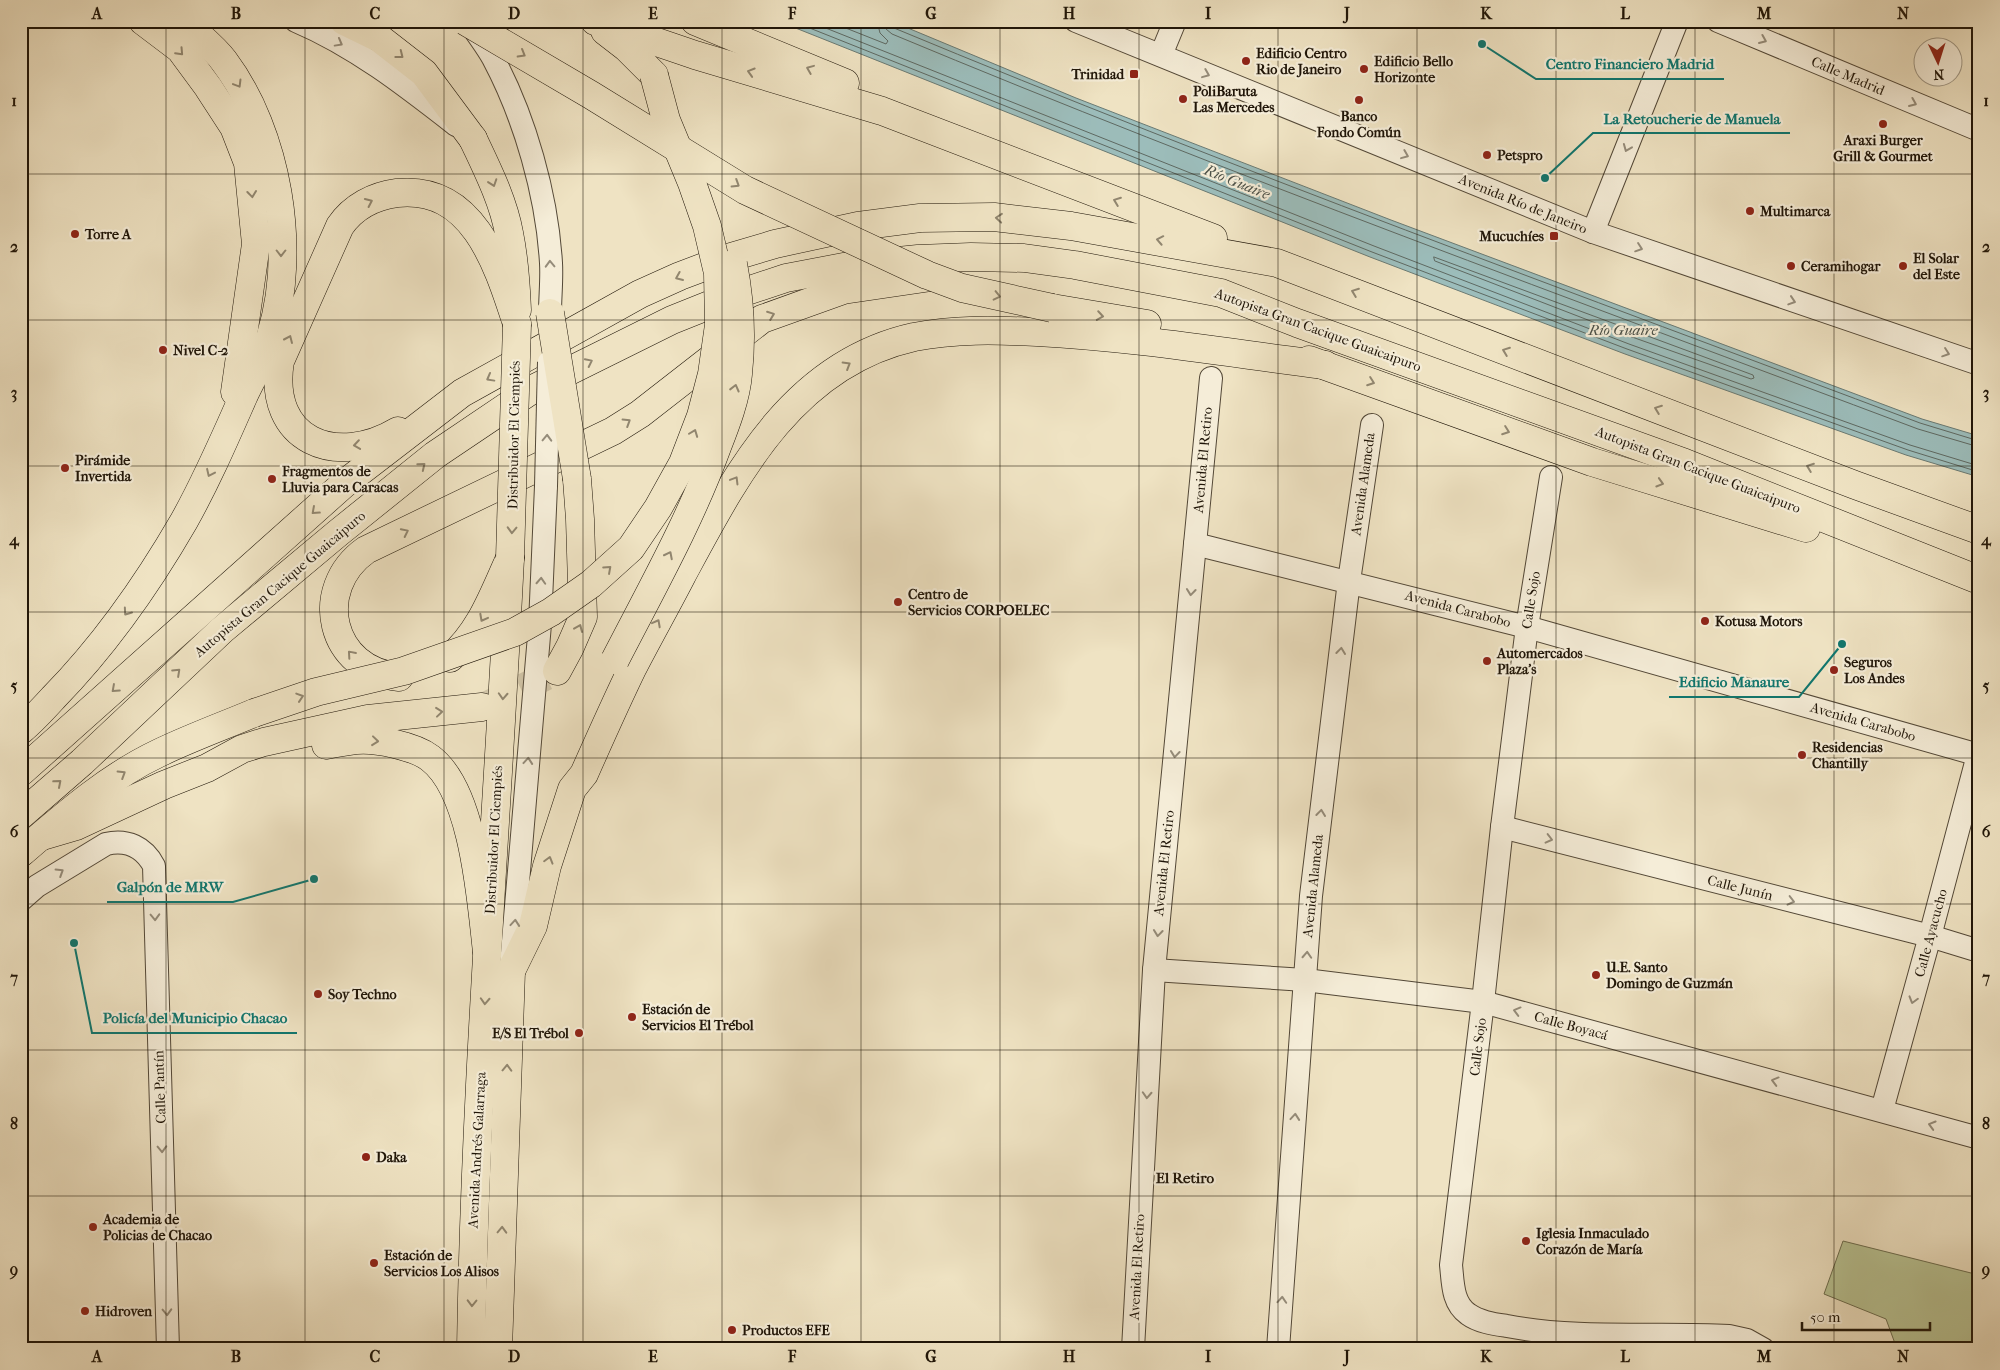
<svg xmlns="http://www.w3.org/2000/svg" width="2000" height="1370" font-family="'IM FELL French Canon',serif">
<rect width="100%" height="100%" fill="#efe3c3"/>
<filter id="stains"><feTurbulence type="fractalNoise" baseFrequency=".004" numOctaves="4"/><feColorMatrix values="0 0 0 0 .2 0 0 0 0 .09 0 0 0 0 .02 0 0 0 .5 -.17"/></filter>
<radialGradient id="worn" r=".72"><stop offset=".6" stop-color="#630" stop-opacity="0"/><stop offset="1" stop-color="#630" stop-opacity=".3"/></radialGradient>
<path fill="#b9c494" stroke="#6c6c4e" d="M1843,1241L1979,1275V1349H1897L1886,1319L1824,1294Z"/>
<path fill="#9cbdbb" stroke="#6a7a73" d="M778,21H891L1076,98L1391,220L1922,419L1979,436V477L1906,455L1625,354L1370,257Z"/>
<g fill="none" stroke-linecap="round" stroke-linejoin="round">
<g stroke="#5e6962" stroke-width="1">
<path d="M792,21L1372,252L1627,349L1908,450L1979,472"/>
<path d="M808,21L1374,246L1629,344L1910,445L1979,466"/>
<path d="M828,21L886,44L888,41L880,33L877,21"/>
<path d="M884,21L886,29L892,34C1230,175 1575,300 1918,429L1979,447"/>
<path d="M891,21L894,28C1233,169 1577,294 1920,423L1979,441"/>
<path d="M1434,257L1753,375L1754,378L1751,379L1632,337L1435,261Z"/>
</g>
<path stroke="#d0c4a7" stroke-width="28" stroke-dasharray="28 14" stroke-linecap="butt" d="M483,707L557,671"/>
<g stroke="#534837" stroke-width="24">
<g id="minor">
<path d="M296,21C355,46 406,86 456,125"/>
<path d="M1076,21L1593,232L1979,364"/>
<path d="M1718,21L1979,130"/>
<path d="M472,26C479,37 487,47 493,58C525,118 547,195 551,263C552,280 550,297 550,313"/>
<path d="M1161,55L1175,21"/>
<path d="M1593,232L1677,21"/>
<path d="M1551,477L1527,627L1502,827L1483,1002L1451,1265C1453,1282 1452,1303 1468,1314C1479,1322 1494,1324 1507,1326C1580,1340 1655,1332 1729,1336L1747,1340L1763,1349"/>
<path d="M1195,544L1527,627L1979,755"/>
<path d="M1502,827L1930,936L1979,951"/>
<path d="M21,900L37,886L106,844C127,839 144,847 154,866L168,1349"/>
<path d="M511,965L540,624L546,486"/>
<path d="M1154,970L1305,980L1483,1002L1979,1138"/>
<path d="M1882,1110L1930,936L1978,755"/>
<path d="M1133,1349L1154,970L1211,378"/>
<path d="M1278,1349L1311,896L1349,581L1372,425"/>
</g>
</g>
<g stroke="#1f1508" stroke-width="29">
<g id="major">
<path d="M473,139C487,169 503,200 509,233C514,258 516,285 517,310"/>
<path d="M471,1349C475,1085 497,822 510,558"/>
<path d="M498,1349L511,971"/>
</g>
</g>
<g stroke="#1f1508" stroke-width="29">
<g id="highway">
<path d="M143,21L180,49L208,87L234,127L248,163L256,244L235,392"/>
<path d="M344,21L379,38L424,73L473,139"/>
<path d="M595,21L695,55L882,111L1213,238"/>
<path d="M695,21L845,83"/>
<path d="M605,31L627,48L654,75"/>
<path d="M1052,308L1147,324"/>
<path d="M1309,360L1592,462L1806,528"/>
<path d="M398,431C336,468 267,441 280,361L340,226C353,207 374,196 397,193C474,185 498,266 517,324"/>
<path d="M450,658C481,631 493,595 510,558"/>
<path d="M557,671L570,647L583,617L580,519L577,479"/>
<path d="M399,677C330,671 311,589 366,550L613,431L640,414L762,319L843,290L945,275"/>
<path d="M21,730C33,720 43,709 53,698C105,645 147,585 184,521C207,480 225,438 244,395C253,376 265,356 271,335C297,249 278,133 224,61C213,46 196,34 183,21"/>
<path d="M326,745C336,743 346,741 356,740C375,738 414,746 430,758C474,791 481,900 487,952"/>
<path d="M21,772L345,483L462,393L640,294L680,276L728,258L775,244L858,226L920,218L994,217L1071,226L1277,263L1855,485L1979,530"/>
<path d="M21,815L82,762L222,630L338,533L435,455L533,389L672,320L732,296L786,278L849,266L918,259L971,257L1024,258L1075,265L1221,293L1297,323L1685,463L1979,580"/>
<path d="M42,836L76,826L164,785L207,768L242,749L264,742L368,719L482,707"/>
<path d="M21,853C64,816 108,777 159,753C190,738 223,726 254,713"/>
<path d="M511,971L533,926L547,866L572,789L584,774C600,738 616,702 633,667C649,636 666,606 682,575C736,475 792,364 914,337C955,329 996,330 1037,332C1133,337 1229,353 1325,365"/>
</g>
</g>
<use href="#minor" stroke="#f5edd8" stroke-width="22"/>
<use href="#major" stroke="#efe3c3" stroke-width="28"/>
<use href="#highway" stroke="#efe3c3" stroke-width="28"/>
<g stroke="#534837" stroke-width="24" stroke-linecap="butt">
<path id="minor-bridge" d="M546,486L549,362"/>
</g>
<g stroke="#1f1508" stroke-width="29" stroke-linecap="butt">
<path id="major-bridge" d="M510,558L517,324"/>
</g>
<g stroke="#1f1508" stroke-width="29" stroke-linecap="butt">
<g id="highway-bridge">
<path d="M465,21L591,95L745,190L927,275L962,288L1052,308"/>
<path d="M550,313L577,479"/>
<path d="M615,660C651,590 690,521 717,447C726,424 736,398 738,374C742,337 740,300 733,264"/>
<path d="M254,713L316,692L404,671L515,632L551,612L591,584L631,548L658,508L683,463L701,416L712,374L719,325L718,273L707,226L692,183L666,120L654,75"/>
</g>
</g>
<use href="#minor-bridge" stroke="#f5edd8" stroke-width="22"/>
<use href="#major-bridge" stroke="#efe3c3" stroke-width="28"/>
<use href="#highway-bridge" stroke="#efe3c3" stroke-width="28"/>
</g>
<defs><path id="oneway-chevron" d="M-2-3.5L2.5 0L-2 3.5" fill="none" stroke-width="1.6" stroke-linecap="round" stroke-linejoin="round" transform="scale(1.25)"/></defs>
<g stroke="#958c7a">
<use href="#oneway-chevron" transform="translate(1763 40) rotate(23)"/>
<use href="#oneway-chevron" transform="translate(339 43) rotate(29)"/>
<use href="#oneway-chevron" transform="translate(1206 74) rotate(22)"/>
<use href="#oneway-chevron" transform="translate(1913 103) rotate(23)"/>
<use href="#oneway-chevron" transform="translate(1627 148) rotate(112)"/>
<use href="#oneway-chevron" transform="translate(1405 155) rotate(22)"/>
<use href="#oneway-chevron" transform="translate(1639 248) rotate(19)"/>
<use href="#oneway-chevron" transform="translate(550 264) rotate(-92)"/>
<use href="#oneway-chevron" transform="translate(1792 301) rotate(18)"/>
<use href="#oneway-chevron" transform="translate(1946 353) rotate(19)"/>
<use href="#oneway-chevron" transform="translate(547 438) rotate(-88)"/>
<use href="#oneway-chevron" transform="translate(541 581) rotate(-87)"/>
<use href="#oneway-chevron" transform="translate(1191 592) rotate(96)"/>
<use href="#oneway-chevron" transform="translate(1341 651) rotate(-83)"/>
<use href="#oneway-chevron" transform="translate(1175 754) rotate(96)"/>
<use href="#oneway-chevron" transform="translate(528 761) rotate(-85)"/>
<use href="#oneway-chevron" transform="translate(1321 813) rotate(-83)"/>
<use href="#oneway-chevron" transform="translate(1549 839) rotate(14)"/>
<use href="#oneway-chevron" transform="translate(60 872) rotate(-32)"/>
<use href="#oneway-chevron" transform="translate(1791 901) rotate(14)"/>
<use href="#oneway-chevron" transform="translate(155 917) rotate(88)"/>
<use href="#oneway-chevron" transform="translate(515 923) rotate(-85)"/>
<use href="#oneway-chevron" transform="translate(1158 933) rotate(96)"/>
<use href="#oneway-chevron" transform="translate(1307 955) rotate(-87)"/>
<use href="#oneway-chevron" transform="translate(1913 1000) rotate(106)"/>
<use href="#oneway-chevron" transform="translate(1517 1011) rotate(-165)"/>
<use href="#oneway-chevron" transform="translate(1775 1081) rotate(-165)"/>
<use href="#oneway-chevron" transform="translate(1147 1095) rotate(93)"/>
<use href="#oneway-chevron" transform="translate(1295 1117) rotate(-85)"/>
<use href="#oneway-chevron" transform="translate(1932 1125) rotate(-164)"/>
<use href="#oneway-chevron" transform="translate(162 1149) rotate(88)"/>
<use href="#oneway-chevron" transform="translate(1282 1300) rotate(-86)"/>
<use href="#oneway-chevron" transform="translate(167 1312) rotate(88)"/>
</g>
<g stroke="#91866f">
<use href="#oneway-chevron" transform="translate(180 52) rotate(47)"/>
<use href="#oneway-chevron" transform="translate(522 54) rotate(30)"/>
<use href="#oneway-chevron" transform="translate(400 55) rotate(38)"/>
<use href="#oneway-chevron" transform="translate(810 69) rotate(-158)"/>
<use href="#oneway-chevron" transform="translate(751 72) rotate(-163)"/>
<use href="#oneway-chevron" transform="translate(238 84) rotate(59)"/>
<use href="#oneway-chevron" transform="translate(493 183) rotate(71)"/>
<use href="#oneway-chevron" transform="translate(736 184) rotate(32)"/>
<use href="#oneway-chevron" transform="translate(252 194) rotate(83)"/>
<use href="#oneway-chevron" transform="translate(1117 201) rotate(-159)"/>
<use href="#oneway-chevron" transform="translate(369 202) rotate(-25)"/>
<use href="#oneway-chevron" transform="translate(999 218) rotate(-175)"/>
<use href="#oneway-chevron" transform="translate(1160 240) rotate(-169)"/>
<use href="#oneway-chevron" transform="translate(281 253) rotate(90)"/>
<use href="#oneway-chevron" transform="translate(679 277) rotate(157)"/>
<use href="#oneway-chevron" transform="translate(1355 292) rotate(-159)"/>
<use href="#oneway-chevron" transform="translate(997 296) rotate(13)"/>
<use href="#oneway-chevron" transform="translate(771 315) rotate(-21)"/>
<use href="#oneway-chevron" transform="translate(1100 316) rotate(9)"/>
<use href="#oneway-chevron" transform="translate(289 339) rotate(-66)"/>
<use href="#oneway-chevron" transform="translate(1506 351) rotate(-159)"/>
<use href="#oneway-chevron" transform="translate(589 362) rotate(-26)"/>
<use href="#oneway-chevron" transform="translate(847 365) rotate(-31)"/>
<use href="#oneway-chevron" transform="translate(490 378) rotate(151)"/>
<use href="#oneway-chevron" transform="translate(1371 382) rotate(20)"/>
<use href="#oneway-chevron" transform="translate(735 388) rotate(-76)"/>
<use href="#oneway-chevron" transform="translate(1658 409) rotate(-159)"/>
<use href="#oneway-chevron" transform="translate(627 422) rotate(-32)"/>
<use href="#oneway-chevron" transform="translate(1506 431) rotate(20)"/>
<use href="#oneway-chevron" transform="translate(694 433) rotate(-69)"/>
<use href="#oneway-chevron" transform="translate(357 445) rotate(172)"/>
<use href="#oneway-chevron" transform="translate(422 466) rotate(-39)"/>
<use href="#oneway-chevron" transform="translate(1810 467) rotate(-159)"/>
<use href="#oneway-chevron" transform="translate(210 473) rotate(115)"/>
<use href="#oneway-chevron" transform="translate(735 480) rotate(-59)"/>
<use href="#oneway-chevron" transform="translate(1660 483) rotate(17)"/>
<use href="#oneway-chevron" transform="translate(315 511) rotate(138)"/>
<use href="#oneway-chevron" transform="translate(512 530) rotate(92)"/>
<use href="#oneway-chevron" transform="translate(405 532) rotate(-26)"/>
<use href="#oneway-chevron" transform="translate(669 555) rotate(-63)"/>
<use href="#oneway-chevron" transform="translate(608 569) rotate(-42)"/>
<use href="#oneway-chevron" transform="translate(127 612) rotate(125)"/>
<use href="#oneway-chevron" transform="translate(483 618) rotate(118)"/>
<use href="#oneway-chevron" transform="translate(657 623) rotate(-62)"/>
<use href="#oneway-chevron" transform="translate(579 628) rotate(-67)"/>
<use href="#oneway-chevron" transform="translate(351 654) rotate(-131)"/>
<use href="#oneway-chevron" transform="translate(177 672) rotate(-43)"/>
<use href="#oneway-chevron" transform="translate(115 689) rotate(138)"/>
<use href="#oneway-chevron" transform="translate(503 696) rotate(93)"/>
<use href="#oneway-chevron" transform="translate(300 697) rotate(-18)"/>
<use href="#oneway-chevron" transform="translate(439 712) rotate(-6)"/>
<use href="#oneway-chevron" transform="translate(375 741) rotate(6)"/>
<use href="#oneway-chevron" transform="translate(122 774) rotate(-32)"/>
<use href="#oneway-chevron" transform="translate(58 783) rotate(-41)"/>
<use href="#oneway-chevron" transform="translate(549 860) rotate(-74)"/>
<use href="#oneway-chevron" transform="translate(485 1001) rotate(93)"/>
<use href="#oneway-chevron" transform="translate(507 1068) rotate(-88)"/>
<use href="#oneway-chevron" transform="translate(502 1230) rotate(-88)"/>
<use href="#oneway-chevron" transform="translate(472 1303) rotate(91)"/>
</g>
<path fill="none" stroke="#1f1508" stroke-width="1" stroke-opacity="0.55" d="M166,21V1349M305,21V1349M444,21V1349M583,21V1349M722,21V1349M861,21V1349M1000,21V1349M1139,21V1349M1278,21V1349M1417,21V1349M1556,21V1349M1695,21V1349M1834,21V1349M21,174H1979M21,320H1979M21,466H1979M21,612H1979M21,758H1979M21,904H1979M21,1050H1979M21,1196H1979"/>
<g fill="#8f2418" stroke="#f5edd8" stroke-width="2">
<circle cx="1246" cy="61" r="5"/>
<circle cx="1364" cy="69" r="5"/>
<rect x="1129" y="69" width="10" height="10" rx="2.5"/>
<circle cx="1183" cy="99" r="5"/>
<circle cx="1359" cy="100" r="5"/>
<circle cx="1883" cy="124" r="5"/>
<circle cx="1487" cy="155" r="5"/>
<circle cx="1750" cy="211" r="5"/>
<circle cx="75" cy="234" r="5"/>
<rect x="1549" y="231" width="10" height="10" rx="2.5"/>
<circle cx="1791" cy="266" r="5"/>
<circle cx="1903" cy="266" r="5"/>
<circle cx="163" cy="350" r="5"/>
<circle cx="65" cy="468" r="5"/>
<circle cx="272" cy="479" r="5"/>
<circle cx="898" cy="602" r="5"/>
<circle cx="1705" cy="621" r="5"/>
<circle cx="1487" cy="661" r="5"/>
<circle cx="1834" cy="670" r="5"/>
<circle cx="1802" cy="755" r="5"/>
<circle cx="1596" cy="975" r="5"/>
<circle cx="318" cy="994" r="5"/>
<circle cx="632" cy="1017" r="5"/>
<circle cx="579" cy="1033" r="5"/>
<circle cx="366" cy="1157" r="5"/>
<circle cx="93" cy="1227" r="5"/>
<circle cx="1526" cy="1241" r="5"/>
<circle cx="374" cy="1263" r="5"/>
<circle cx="85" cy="1311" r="5"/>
<circle cx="732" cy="1330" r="5"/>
</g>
<g text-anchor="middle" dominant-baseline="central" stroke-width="4.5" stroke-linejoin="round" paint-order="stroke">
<g font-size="14" font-weight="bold" fill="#1f1508" stroke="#f5edd8" text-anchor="start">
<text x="1256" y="53">Edificio Centro<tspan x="1256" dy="16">Rio de Janeiro</tspan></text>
<text x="1374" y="61">Edificio Bello<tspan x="1374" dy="16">Horizonte</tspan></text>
<text x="1124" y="74" text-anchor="end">Trinidad</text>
<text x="1193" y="91">PoliBaruta<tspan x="1193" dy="16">Las Mercedes</tspan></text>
<text x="1359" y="116" text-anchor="middle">Banco<tspan x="1359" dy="16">Fondo Común</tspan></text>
<text x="1883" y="140" text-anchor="middle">Araxi Burger<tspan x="1883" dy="16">Grill &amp; Gourmet</tspan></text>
<text x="1497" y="155">Petspro</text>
<text x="1760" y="211">Multimarca</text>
<text x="85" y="234">Torre A</text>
<text x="1544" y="236" text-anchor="end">Mucuchíes</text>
<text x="1913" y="258">El Solar<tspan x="1913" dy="16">del Este</tspan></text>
<text x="1801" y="266">Ceramihogar</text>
<text x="173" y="350">Nivel C-2</text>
<text x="75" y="460">Pirámide<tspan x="75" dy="16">Invertida</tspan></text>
<text x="282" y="471">Fragmentos de<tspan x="282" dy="16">Lluvia para Caracas</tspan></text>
<text x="908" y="594">Centro de<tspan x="908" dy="16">Servicios CORPOELEC</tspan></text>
<text x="1715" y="621">Kotusa Motors</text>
<text x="1497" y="653">Automercados<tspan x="1497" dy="16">Plaza's</tspan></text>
<text x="1844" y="662">Seguros<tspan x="1844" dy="16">Los Andes</tspan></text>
<text x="1812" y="747">Residencias<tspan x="1812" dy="16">Chantilly</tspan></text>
<text x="1606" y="967">U.E. Santo<tspan x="1606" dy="16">Domingo de Guzmán</tspan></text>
<text x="328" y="994">Soy Techno</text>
<text x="642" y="1009">Estación de<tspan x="642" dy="16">Servicios El Trébol</tspan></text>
<text x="569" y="1033" text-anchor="end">E/S El Trébol</text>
<text x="376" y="1157">Daka</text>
<text x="103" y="1219">Academia de<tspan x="103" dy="16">Policias de Chacao</tspan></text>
<text x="1536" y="1233">Iglesia Inmaculado<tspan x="1536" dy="16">Corazón de María</tspan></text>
<text x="384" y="1255">Estación de<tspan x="384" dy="16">Servicios Los Alisos</tspan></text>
<text x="95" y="1311">Hidroven</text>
<text x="742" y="1330">Productos EFE</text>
</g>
<g font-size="14" fill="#1f1508" stroke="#f5edd8">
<text transform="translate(1848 76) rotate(23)">Calle Madrid</text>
<text transform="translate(1523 204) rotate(22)">Avenida Río de Janeiro</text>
<text transform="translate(1318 330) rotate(20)">Autopista Gran Cacique Guaicaipuro</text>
<text transform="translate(514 435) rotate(-89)">Distribuidor El Ciempiés</text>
<text transform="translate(1203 460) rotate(-85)">Avenida El Retiro</text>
<text transform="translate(1698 470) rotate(21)">Autopista Gran Cacique Guaicaipuro</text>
<text transform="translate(1363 484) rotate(-82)">Avenida Alameda</text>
<text transform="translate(280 584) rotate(-40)">Autopista Gran Cacique Guaicaipuro</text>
<text transform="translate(1531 600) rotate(-81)">Calle Sojo</text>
<text transform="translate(1458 609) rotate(15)">Avenida Carabobo</text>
<text transform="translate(1863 722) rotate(16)">Avenida Carabobo</text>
<text transform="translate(494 840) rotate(-87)">Distribuidor El Ciempiés</text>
<text transform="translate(1164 863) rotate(-84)">Avenida El Retiro</text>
<text transform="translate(1313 886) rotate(-84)">Avenida Alameda</text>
<text transform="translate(1740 888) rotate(14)">Calle Junín</text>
<text transform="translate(1931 933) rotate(-75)">Calle Ayacucho</text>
<text transform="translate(1571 1026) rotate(15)">Calle Boyacá</text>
<text transform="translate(1478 1047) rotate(-83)">Calle Sojo</text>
<text transform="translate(160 1087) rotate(-92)">Calle Pantín</text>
<text transform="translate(477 1150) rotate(-87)">Avenida Andrés Galarraga</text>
<text transform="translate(1137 1267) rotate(-87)">Avenida El Retiro</text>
</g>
<g font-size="15" font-style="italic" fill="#4b5047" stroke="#f5edd8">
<text transform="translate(1237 182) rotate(22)">Río Guaire</text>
<text x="1623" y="330">Río Guaire</text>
</g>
<g font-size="15" font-weight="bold" fill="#1f1508" stroke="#f5edd8">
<text x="1185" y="1178">El Retiro</text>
</g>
</g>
<path fill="none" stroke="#0f766e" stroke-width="2" d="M1482 44L1536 79H1724M1545 178L1593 133H1790M1842 644L1799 697H1669M314 879L233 902H107M74 943L92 1033H297"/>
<g fill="#0f766e" stroke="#f5edd8" stroke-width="2">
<circle cx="1482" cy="44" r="5"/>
<circle cx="1545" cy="178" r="5"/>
<circle cx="1842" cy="644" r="5"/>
<circle cx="314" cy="879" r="5"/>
<circle cx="74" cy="943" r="5"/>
</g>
<g font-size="15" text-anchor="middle" font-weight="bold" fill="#0f766e" stroke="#f5edd8" stroke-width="4.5" stroke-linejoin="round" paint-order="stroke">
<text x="1630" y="69">Centro Financiero Madrid</text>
<text x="1692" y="124">La Retoucherie de Manuela</text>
<text x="1734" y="687">Edificio Manaure</text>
<text x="170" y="892">Galpón de MRW</text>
<text x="195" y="1023">Policía del Municipio Chacao</text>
</g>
<rect width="2000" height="1370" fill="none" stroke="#efe3c3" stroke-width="55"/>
<g transform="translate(1938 62) rotate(176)"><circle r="24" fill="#f5edd8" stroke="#9f9785"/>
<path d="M0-4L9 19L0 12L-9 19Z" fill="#8f2418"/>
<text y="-8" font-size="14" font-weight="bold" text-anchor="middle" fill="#1f1508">N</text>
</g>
<path d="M1802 1322v8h128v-8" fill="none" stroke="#1f1508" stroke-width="2.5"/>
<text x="1810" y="1322" font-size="15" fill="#1f1508" stroke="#f5edd8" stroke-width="4" paint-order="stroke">50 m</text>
<rect x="28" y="28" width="1944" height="1314" fill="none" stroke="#1f1508" stroke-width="2"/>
<g font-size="16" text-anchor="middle" font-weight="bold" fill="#1f1508">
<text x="97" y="19">A</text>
<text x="236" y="19">B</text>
<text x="375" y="19">C</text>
<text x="514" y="19">D</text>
<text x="653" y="19">E</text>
<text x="792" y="19">F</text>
<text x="931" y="19">G</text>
<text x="1069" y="19">H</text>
<text x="1208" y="19">I</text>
<text x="1347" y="19">J</text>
<text x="1486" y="19">K</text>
<text x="1625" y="19">L</text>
<text x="1764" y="19">M</text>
<text x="1903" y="19">N</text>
<text x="14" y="106">1</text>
<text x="1986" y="106">1</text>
<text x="14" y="252">2</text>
<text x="1986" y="252">2</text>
<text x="14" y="398">3</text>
<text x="1986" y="398">3</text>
<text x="14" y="545">4</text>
<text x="1986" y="545">4</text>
<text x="14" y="691">5</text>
<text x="1986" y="691">5</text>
<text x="14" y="837">6</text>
<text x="1986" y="837">6</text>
<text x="14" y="983">7</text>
<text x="1986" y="983">7</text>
<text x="14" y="1129">8</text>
<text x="1986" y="1129">8</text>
<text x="14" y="1275">9</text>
<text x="1986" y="1275">9</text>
<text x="97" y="1362">A</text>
<text x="236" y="1362">B</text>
<text x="375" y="1362">C</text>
<text x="514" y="1362">D</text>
<text x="653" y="1362">E</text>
<text x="792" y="1362">F</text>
<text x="931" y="1362">G</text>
<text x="1069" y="1362">H</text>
<text x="1208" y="1362">I</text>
<text x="1347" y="1362">J</text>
<text x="1486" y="1362">K</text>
<text x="1625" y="1362">L</text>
<text x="1764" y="1362">M</text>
<text x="1903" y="1362">N</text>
</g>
<rect width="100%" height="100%" filter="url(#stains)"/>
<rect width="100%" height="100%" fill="url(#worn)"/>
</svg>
